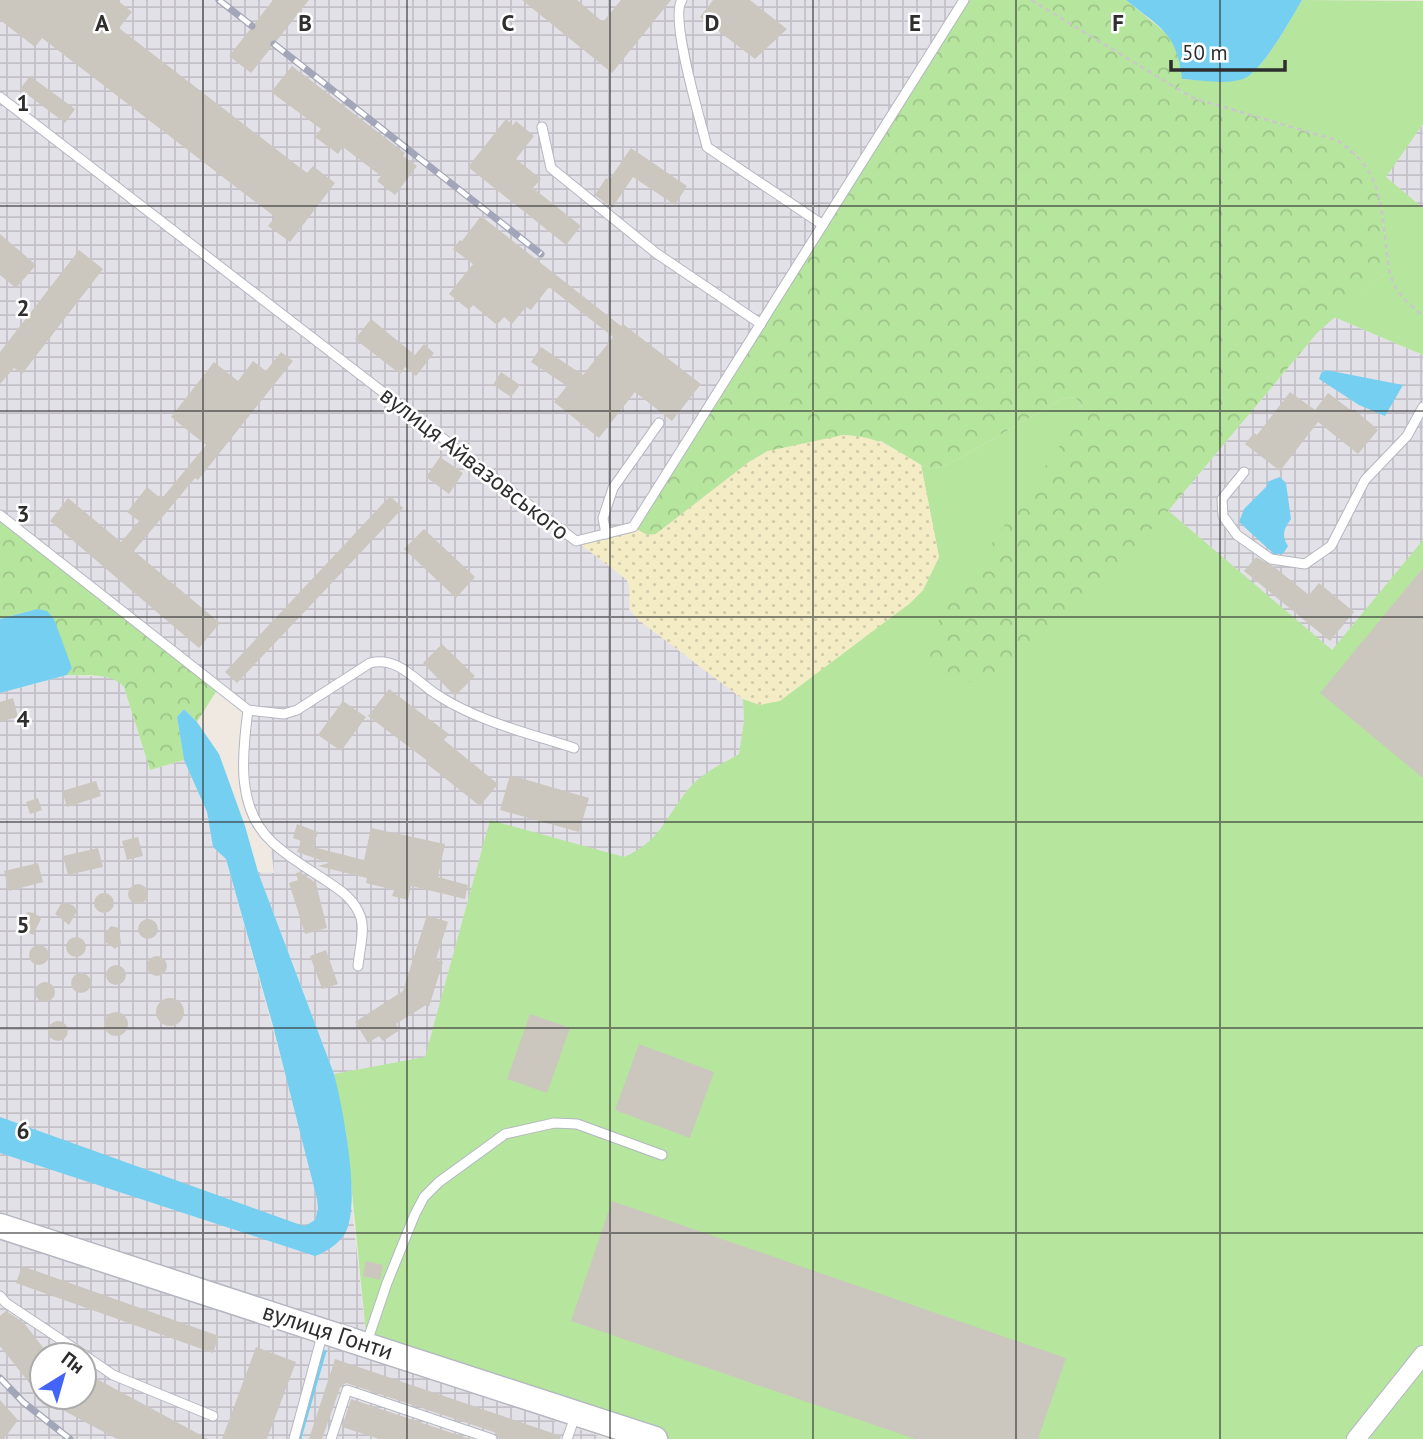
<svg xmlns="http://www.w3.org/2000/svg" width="1423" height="1439" font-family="'PT Sans',sans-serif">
<defs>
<pattern id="industrial-grid" width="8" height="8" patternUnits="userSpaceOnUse" patternTransform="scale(1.75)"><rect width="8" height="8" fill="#e3e1e8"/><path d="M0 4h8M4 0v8" fill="none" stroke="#c3c1c7"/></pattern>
<pattern id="forest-crowns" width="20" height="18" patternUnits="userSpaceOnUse" patternTransform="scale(1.75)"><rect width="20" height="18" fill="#b6e59e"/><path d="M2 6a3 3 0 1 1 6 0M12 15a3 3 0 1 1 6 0" fill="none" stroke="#9dc588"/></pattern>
<pattern id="sand-dots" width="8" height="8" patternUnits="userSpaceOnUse" patternTransform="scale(1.75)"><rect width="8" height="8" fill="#f3ecc5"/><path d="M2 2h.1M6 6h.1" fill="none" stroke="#d1cbaa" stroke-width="1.8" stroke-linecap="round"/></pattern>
</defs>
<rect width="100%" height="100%" fill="#efe9e1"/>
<g fill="url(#industrial-grid)" fill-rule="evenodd">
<path d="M0,0H964L627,580L631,589L629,609L636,618L743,699L744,721L739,754L693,784L658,834L642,849L624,858L490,821L425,1058L334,1074L258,872L274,873L270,841L245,794L248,710L0,519Z"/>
<path d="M1423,124V208L1385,177Z"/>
<path d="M1334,317L1423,355V1135L1211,547L1168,511L1318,332Z"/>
<path d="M67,675L109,677L119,681L124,687L150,770L184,760L207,812L213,847L226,859L301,1131L317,1199L318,1209L316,1220L352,1208L367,1344L0,1226V693Z"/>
<path d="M0,1240L321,1342L608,1439H0ZM42,1355H84V1397H42Z"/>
</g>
<g fill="#b6e59e">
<path d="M1302,0L1423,1V124L1386,177L1423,208V355L1334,317L1389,270L1381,204L1376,183L1360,157L1336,140L1193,98L1176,89L1182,79C1203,80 1229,85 1248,76C1264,68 1292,17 1302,0Z"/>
<path d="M1074,397L1081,403L1083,412L1111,462L1332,650L1423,540V1439H655L367,1344L346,1132L334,1074L425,1057L490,820L624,857C663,840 666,814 692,785C704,772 724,763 739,754L744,721L743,699L760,705L909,604L923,590L939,557L921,465L935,468L948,465L1062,399Z"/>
</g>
<g fill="url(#forest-crowns)">
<path d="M964,0H1126L1172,38L1180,60L1182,79L1177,90L1193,98L1336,140L1360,157L1376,183L1381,204L1389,270L1318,332L1168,511L1086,599L1069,621L1049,640L984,678L966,683L945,682L933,674C928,658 926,647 932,630L1083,412L1081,403L1074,397L1062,399L948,465L934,468L921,465L881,441L768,451L749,462L656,534L647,535L633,527Z"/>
<path d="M0,519L219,687L197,722L184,709L177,717L184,760L150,770L124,687C112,672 85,676 67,675L72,667L37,609L0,619Z"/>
</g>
<path fill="url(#sand-dots)" d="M843,435C878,436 892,448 921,465L939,557L923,590L909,604L780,701L760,705L743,699L636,618C625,603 633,596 627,580L576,541L633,527L647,535L656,534L749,462L768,451Z"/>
<g fill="#75cff0">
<path d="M1126,0H1302C1291,19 1262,72 1243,79C1226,85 1201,80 1182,79C1177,32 1160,28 1126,0Z"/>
<path d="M1326,370L1403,385L1385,416L1359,405L1319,379L1321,373Z"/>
<path d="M1280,477L1286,483L1291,519C1284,529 1281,535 1288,546L1283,554H1274L1239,522L1244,509L1267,486V482Z"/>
<path d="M37,609L47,611L54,619L72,668L67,675L0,693V619Z"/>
<path d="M184,709L197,722L219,754L245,826L258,872L334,1074C343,1108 360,1197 347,1229C343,1241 327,1252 315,1256L0,1153V1117L298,1224L305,1226L315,1220L318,1209L317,1199L273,1026L226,859L213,847L207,812L184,760L177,717Z"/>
</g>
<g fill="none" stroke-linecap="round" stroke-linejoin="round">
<path stroke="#75cff0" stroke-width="4.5" d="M299,1439L324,1352"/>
</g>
<g fill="#cbc7bf">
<path d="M0,0H117L132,12L119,28L307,173L313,166L335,183L290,242L268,226L275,217L42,38L35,47L0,20Z"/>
<path d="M273,0H309L251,73L229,56Z"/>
<path d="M522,0H577L603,22L621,0H671L612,73Z"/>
<path d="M713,0H750L787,29L755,59L700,17Z"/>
<path d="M292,66L405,153L403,156L417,166L395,195L377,181L381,176L343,147L338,154L315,137L321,129L271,92Z"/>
<path d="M30,76L75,109L65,123L20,89Z"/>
<path d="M506,119L513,125L516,121L534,136L516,159L541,179L533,188L581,226L566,245L468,167Z"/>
<path d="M631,148L687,186L675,205L633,177L612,208L595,195L606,178L609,180Z"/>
<path d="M481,216L621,326L623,324L701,384L672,421L635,392L599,438L554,402L567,386L531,362L541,347L583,375L613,337L549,287L531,310L526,307L512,324L504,317L497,325L473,305L469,310L449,294L473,264L453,249L460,240L462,241Z"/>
<path d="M0,234L36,265L16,288L0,275Z"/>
<path d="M79,250L103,269L22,374L14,368L0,384V352Z"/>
<path d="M371,319L415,355L424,344L434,353L416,376L405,367L400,374L355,339Z"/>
<path d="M281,352L293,361L198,480L195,478L134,551L220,623L199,648L50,521L68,498L121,542L139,521L127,512L147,487L159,497L160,494L163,497L206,445L171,417L214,362L238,381L253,361L266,371Z"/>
<path d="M501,372L520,385L511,397L493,385Z"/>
<path d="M1290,392L1315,410L1328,393L1352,411L1354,409L1378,430L1358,454L1318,422L1280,471L1245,444L1254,433L1257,435Z"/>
<path d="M440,457L463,473L449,494L426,477Z"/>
<path d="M390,496L403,508L237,683L225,672Z"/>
<path d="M424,529L475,577L456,598L404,549Z"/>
<path d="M1256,557L1273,566L1309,595L1319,583L1354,612L1330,641L1244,571Z"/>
<path d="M1423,568V778L1320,693Z"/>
<path d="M442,644L475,676L455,696L423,663Z"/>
<path d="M389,689L449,734L444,740L498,784L480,806L427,764L429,762L368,716Z"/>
<path d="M13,698L18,717L0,722V702Z"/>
<path d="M343,701L366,717L341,751L318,735Z"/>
<path d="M510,775L589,798L579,832L500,810Z"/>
<path d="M96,781L101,796L67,807L62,791Z"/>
<path d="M38,798L42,810L30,814L26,802Z"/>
<path d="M297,824L318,832L313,847L364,860L371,828L445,844L438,877L468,885L465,899L411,886L408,900L392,896L394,890L366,883L367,878L318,866L329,863L297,852L301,841L293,838Z"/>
<path d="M138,837L143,856L127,860L122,841Z"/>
<path d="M98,848L103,867L68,875L63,856Z"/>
<path d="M38,863L43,882L9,891L4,871Z"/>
<path d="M300,872L316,883L327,928L305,934L289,883L298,880L296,873Z"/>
<circle cx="138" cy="894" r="10"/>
<circle cx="104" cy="903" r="10"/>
<path d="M68,903L74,906L77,911L69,925L55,914L61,904Z"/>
<path d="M28,912L35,913L41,919L33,935L24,930L20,923L22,917Z"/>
<path d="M427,915L448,922L436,959L443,962L429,1007L426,1005L396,1024L400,1030L383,1041L379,1036L368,1043L355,1022L403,991Z"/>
<circle cx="148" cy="929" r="10"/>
<path d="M111,926L119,928L121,944L115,949L104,941L106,932Z"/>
<circle cx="76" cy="947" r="10"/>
<circle cx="39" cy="955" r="10"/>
<path d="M326,950L338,984L322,989L310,956Z"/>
<circle cx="157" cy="966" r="10"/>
<circle cx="116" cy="975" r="10"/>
<circle cx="81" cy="983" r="10"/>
<circle cx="45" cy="992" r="10"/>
<circle cx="170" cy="1012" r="14"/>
<circle cx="116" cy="1024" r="12"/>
<path d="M530,1014L570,1028L547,1093L507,1079Z"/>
<circle cx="58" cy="1031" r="10"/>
<path d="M639,1044L714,1072L690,1138L615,1110Z"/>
<path d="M612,1201L1066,1358L1038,1439H915L571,1321Z"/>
<path d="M366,1261L383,1265L380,1280L363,1276Z"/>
<path d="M22,1266L219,1336L213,1353L16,1283Z"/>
<path d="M6,1311L23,1322L49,1355H42V1397H84V1372L208,1439H117L42,1399L0,1346V1316Z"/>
<path d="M256,1347L296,1362L267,1439H222Z"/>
<path d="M335,1359L561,1436L560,1439H499L494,1432L346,1383L340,1388L322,1439H309Z"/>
<path d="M351,1399L470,1439H379L342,1427Z"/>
<path d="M0,1400L18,1420L4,1439H0Z"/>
</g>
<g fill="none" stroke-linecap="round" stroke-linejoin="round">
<g stroke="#b4b7c1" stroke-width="11">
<g id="lane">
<path d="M682,0C669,17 701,122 707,147L823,225"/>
<path d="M0,97L576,541L633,527L964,0"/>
<path d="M542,127L551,168L656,253L761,324"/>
<path d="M1244,472L1222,499L1223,516L1237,535L1271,559L1305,564L1331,546L1365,480L1407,436L1423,407"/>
<path d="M0,515L248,710L284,714L297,710L370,663C399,656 416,682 439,696C480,722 528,733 574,748"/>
<path d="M606,534L603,518L613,488L659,423"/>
<path d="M248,710C242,755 236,809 272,842C288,857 307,868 325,880C340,890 355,899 361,918C365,931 359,952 358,966"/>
<path d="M0,1296L6,1303L84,1355"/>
<path d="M367,1342L387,1283L415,1214L424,1197L439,1182L505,1134L554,1123L577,1124L662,1155"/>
<path d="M84,1355L113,1375L213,1416"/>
<path d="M294,1439L323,1332"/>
<path d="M331,1439L347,1390L492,1439"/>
<path d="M567,1439L576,1414"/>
</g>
</g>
<g stroke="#b4b7c1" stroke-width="20">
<path id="street" d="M1356,1439L1423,1355"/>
</g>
<g stroke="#b4b7c1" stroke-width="27">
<path id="secondary" d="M0,1226L655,1439"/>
</g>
<path stroke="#c9c9c9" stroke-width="2.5" stroke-dasharray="5 3.5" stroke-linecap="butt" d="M1031,0L1193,98L1336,140C1380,167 1381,200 1386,247C1388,260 1388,273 1394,284C1400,297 1413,307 1423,316"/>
<use href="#lane" stroke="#fff" stroke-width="9"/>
<use href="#street" stroke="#fff" stroke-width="18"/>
<use href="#secondary" stroke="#fff" stroke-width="24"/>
<g stroke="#a3a6b8" stroke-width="7">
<g id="rail">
<path d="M219,0L252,26"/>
<path d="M274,44L541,254"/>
<path d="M0,1378L23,1402L70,1439"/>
</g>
</g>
<use href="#rail" stroke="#fff" stroke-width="4.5" stroke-dasharray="13" stroke-linecap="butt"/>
</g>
<path fill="none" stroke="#2e2e2e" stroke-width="2" stroke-opacity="0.55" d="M203,0V1439M407,0V1439M610,0V1439M813,0V1439M1016,0V1439M1220,0V1439M0,206H1423M0,411H1423M0,617H1423M0,822H1423M0,1028H1423M0,1233H1423"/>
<g text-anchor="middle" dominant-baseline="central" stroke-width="5" stroke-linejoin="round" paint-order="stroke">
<g font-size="24" fill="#2e2e2e" stroke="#fff">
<text transform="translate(475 463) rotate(38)">вулиця Айвазовського</text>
<text transform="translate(328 1331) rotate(18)">вулиця Гонти</text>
</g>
</g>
<g font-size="23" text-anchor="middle" font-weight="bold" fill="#2e2e2e" stroke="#fff" stroke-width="5" stroke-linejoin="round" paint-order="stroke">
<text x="102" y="31">A</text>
<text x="305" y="31">B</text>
<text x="508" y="31">C</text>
<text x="712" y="31">D</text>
<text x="915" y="31">E</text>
<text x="1118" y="31">F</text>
<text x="23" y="111">1</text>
<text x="23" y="316">2</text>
<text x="23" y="522">3</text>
<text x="23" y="727">4</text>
<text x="23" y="933">5</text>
<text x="23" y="1139">6</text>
</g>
<g transform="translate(63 1376) rotate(37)"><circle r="33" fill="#ffffff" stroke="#ababab" stroke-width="2"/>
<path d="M0-5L12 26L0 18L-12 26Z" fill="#4264fb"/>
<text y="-10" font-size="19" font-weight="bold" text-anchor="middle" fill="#2e2e2e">Пн</text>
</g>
<path d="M1171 60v10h114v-10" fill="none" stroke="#2e2e2e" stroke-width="3.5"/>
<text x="1182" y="60" font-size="21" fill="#2e2e2e" stroke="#ffffff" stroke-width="5" paint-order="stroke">50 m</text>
</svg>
